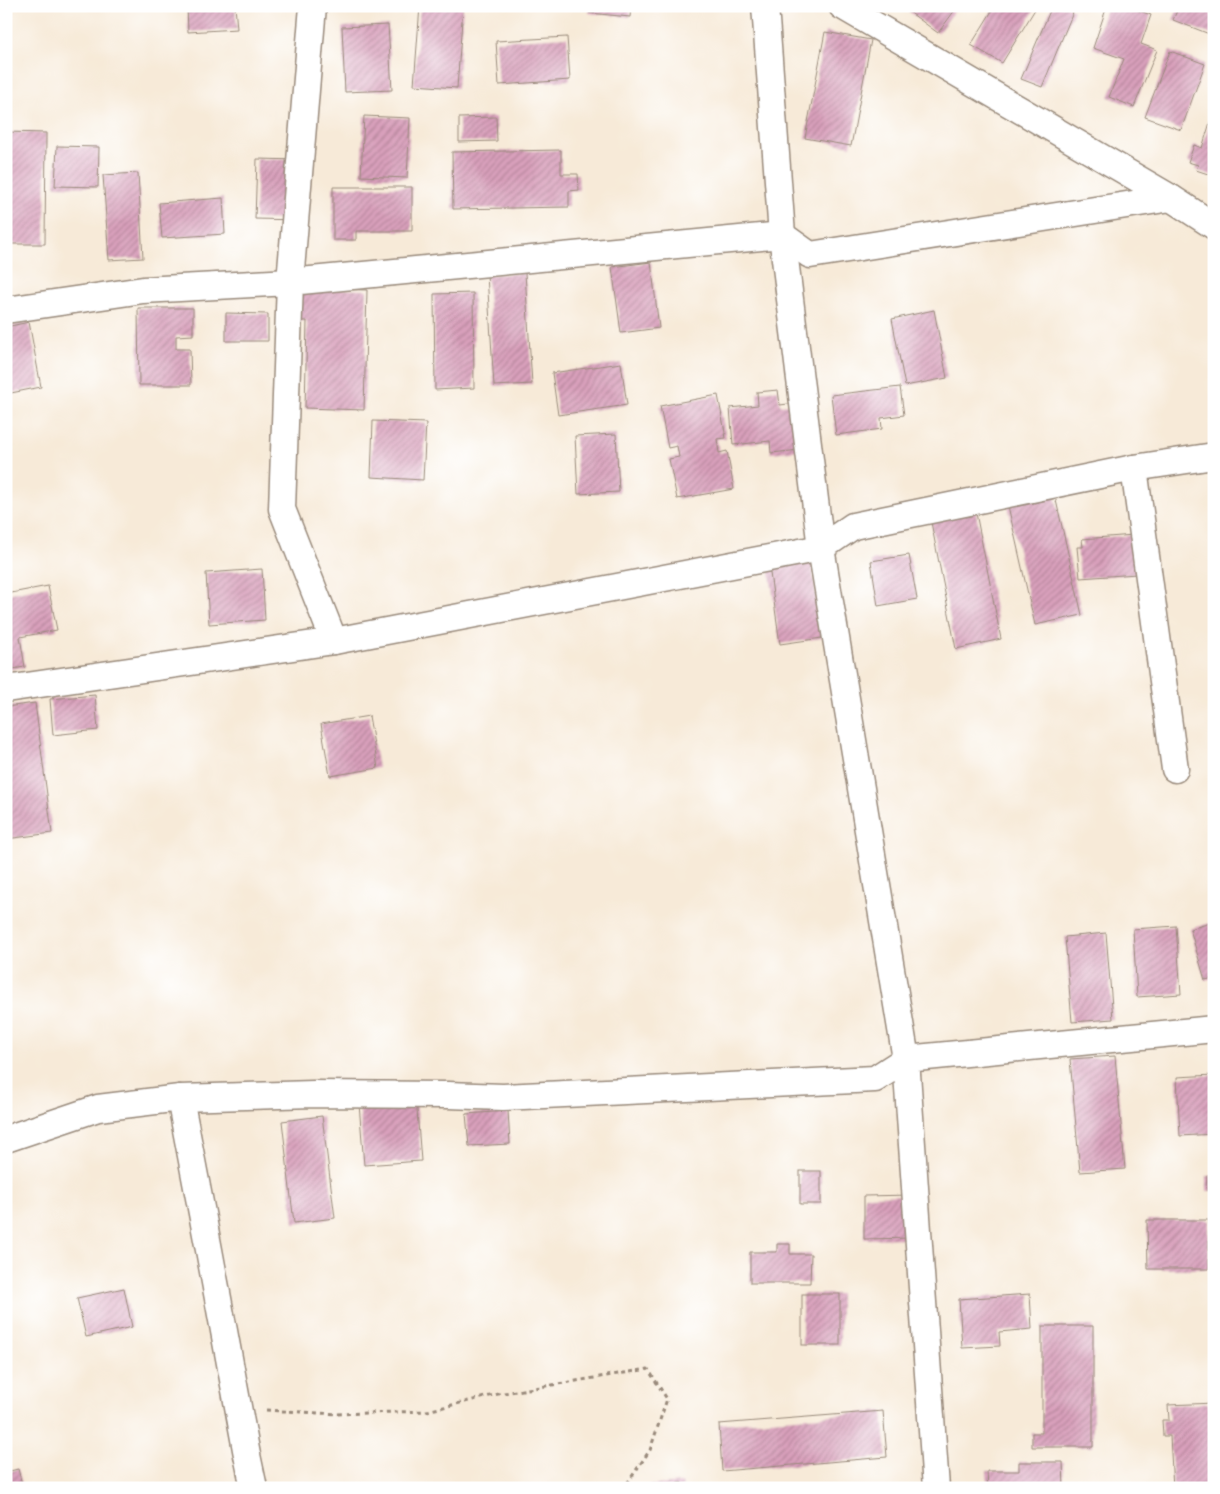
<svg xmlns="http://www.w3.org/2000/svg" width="1220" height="1494" font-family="'Sorts Mill Goudy',serif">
<defs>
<pattern id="building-hatch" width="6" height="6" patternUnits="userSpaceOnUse" patternTransform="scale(1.25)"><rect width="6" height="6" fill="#d9a0bc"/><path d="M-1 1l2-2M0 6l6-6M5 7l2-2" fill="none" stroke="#b18398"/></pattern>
</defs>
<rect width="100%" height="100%" fill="#fff"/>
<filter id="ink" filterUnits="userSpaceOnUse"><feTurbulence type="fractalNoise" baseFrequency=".02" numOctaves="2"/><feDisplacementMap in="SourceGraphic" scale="10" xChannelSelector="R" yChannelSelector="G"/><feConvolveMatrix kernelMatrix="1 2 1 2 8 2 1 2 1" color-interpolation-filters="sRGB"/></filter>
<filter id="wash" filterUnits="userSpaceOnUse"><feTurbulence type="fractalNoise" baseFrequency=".0096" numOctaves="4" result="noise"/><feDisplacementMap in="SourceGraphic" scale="20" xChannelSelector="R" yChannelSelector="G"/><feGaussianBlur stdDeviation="1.12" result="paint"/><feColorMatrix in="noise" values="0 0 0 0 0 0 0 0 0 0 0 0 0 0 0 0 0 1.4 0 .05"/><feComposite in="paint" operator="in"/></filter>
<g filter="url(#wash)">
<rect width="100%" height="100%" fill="#f7ead8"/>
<g id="blocks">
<g fill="url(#building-hatch)">
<path d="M187,6H235L237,29L188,32Z"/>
<path d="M420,6L463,7L457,88L414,85Z"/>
<path d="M590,6H631L630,17L589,13Z"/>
<path d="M911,6H958L938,33L908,11Z"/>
<path d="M995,6H1037L1002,63L971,45Z"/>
<path d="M1052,6H1066L1074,10L1042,87L1021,79Z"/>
<path d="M1107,6H1126L1151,15L1141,44L1157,50L1134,107L1109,97L1124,59L1093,48Z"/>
<path d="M1179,6H1214V31L1212,35L1173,20Z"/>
<path d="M388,25L392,90L345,92L342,27Z"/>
<path d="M825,32L871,40L851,146L805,138Z"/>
<path d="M567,37L570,80L499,85L496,41Z"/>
<path d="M1170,51L1205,64L1181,130L1145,117Z"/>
<path d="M1213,113H1214V176L1196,170L1198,165L1188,162L1194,145L1202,148Z"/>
<path d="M364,116L410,118L407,178L361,176Z"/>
<path d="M496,117L497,141L459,142V118Z"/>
<path d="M6,132L46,133L45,244H6Z"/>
<path d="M57,146L99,147L98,187L55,186Z"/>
<path d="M561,150V174H578L579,190L569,191V207L453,209L452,152Z"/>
<path d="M257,159L300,160L299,220L255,219Z"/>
<path d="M138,173L143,258L109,260L103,175Z"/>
<path d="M333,187H412V231H356V240H333Z"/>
<path d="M223,198L225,234L162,238L159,203Z"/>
<path d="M651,262L659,328L621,333L612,267Z"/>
<path d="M525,273L532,384L494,386L487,275Z"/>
<path d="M295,288L367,290L364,410L305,408L307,321H294Z"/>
<path d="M473,293L474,388L435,390L434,294Z"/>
<path d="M138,308H193V335L176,336V349H190L191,385H139Z"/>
<path d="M934,310L947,378L905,386L892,319Z"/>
<path d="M226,313L268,314V341H226Z"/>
<path d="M29,322L41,387L6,394V327Z"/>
<path d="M621,363L627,405L558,415L552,373Z"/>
<path d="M900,387L904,415L881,418L882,429L836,435L831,395Z"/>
<path d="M778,390L780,405L796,403L800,450L771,453L770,441L733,445L730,408L758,405L757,392Z"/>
<path d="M718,395L726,438L717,439L719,453L727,451L734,489L677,499L669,459L679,457L677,446L668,448L660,406Z"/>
<path d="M373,421L426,423L423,480L371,477Z"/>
<path d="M616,434L619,492L578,494L575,436Z"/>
<path d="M1053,487L1082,615L1035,625L1006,497Z"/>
<path d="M975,508L1001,639L956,649L930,517Z"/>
<path d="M1134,535L1137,574L1080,578L1077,547H1083L1082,539Z"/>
<path d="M809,541L822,638L780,644L769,566Z"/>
<path d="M909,555L917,599L878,606L871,561Z"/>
<path d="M262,569L265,620L209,624L206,573Z"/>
<path d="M48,586L57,630L20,637L25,667L6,670V627L10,626L6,610V594Z"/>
<path d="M95,695L98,730L53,735L50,699Z"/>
<path d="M35,703L52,833L6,839V707Z"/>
<path d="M369,716L378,768L330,776L321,724Z"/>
<path d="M1214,922V978L1205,980L1190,929Z"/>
<path d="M1176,926L1181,994L1137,997L1133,929Z"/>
<path d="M1106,933L1113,1019L1072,1022L1065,937Z"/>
<path d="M1115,1056L1125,1169L1080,1172L1070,1059Z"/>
<path d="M1214,1075V1134L1180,1136L1177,1077Z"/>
<path d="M416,1098L421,1161L364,1165L359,1104Z"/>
<path d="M508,1111L510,1144L469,1146L466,1114Z"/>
<path d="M322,1116L335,1218L294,1223L282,1121Z"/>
<rect x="800" y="1171" width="21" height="33"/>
<path d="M1207,1176H1214V1190L1207,1191Z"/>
<path d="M912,1195L913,1238L864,1239V1196Z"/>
<path d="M1147,1220H1209V1269H1148Z"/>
<path d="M777,1244H790V1254H811L810,1283H750V1252H777Z"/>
<path d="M124,1288L132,1327L86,1337L77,1298Z"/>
<rect x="802" y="1294" width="38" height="51"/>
<path d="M1030,1294L1032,1329L999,1332L1000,1346L962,1348L959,1299Z"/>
<path d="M1042,1326H1093V1447H1032V1433H1042Z"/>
<path d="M1214,1403V1488H1173L1170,1436H1163L1162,1420H1169L1168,1405Z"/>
<path d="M883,1411L887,1457L722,1471L719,1424Z"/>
<path d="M1019,1462H1063L1064,1488H988L987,1471H1019Z"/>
<path d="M18,1469L23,1488H6V1472Z"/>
<path d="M682,1483L683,1488H643V1486Z"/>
</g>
</g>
</g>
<g filter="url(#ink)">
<use href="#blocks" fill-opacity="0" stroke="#998a7b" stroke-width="1"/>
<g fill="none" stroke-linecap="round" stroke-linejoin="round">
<g stroke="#998a7b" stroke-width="29">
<g id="minor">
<path d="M313,6L290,282L282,509L334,641"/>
<path d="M842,6L1171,198L1214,226"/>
<path d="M6,310L143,290L290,282L782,235L810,255L1171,198"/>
<path d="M1134,468L1175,769"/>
<path d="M6,689L334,641L821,548L853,526L1134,468L1214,456"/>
<path d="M180,1098L209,1250L247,1455L254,1488"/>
<path d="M6,1139L98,1108L180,1098L313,1094L448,1095L503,1097L875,1079L906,1059L821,548L782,235L765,6"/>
<path d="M936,1488L906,1059L1214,1029"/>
</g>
</g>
<path stroke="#998a7b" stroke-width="3" stroke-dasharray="4 4" stroke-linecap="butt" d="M266,1410L337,1414L427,1411L498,1394L648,1369L667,1399L650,1450L624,1488"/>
<use href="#minor" stroke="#fff" stroke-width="26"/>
</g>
</g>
<rect width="1220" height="1494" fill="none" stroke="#fff" stroke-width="25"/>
</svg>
